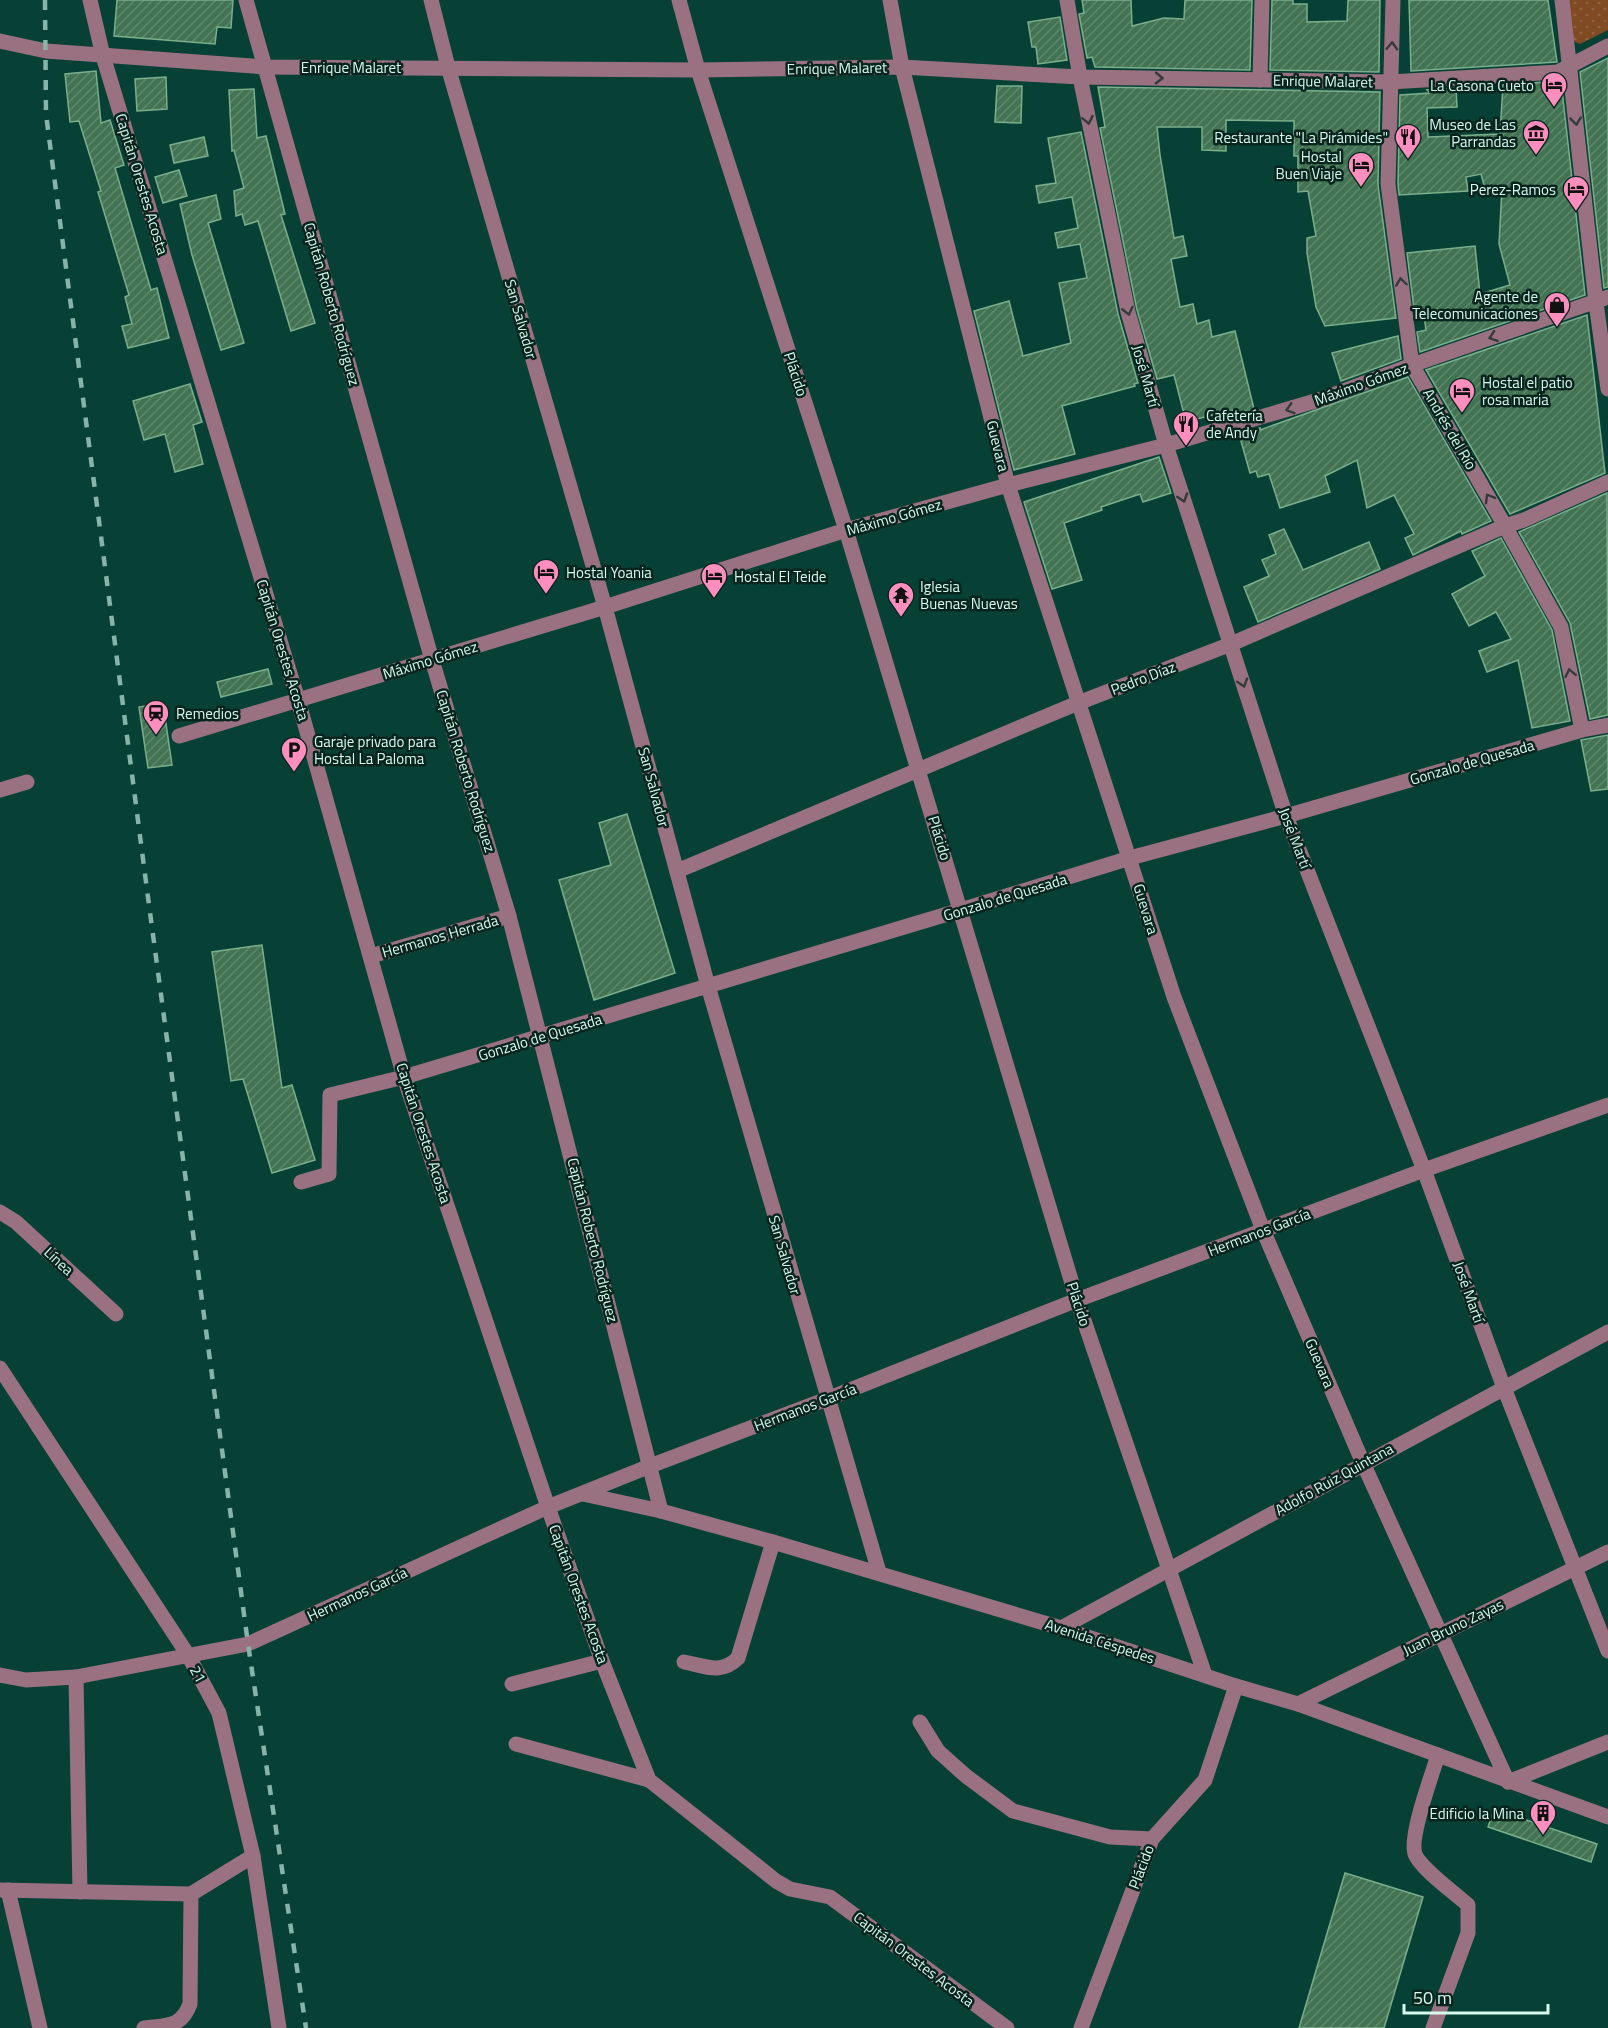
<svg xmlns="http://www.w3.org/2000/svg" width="1608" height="2028" font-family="'Titillium Web',sans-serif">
<defs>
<pattern id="green-dots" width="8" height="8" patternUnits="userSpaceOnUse" patternTransform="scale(1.5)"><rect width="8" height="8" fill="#804a23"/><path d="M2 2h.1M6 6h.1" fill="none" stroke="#916543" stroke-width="1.8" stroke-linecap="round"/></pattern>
<pattern id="building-hatch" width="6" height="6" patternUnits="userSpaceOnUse" patternTransform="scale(1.5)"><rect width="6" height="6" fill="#427353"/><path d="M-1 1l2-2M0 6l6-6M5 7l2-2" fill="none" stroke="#5d886c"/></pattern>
</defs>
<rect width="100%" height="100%" fill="#074135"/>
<path fill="url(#green-dots)" d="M1568,0H1608V30L1580,44L1573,41Z"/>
<g fill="url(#building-hatch)" stroke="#7baf8c" stroke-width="1.5">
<path d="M117,0H233L231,28L217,27L215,44L114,36Z"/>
<path d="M1082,0H1131L1132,26L1164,18L1184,19L1185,0H1252L1250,70L1095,67L1092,57L1087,58L1079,14L1084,13Z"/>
<path d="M1272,0H1293V4H1307V22L1347,21L1348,0H1380L1379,72L1270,70Z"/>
<path d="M1409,0H1548L1557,62L1411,71Z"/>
<path d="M1060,17L1067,60L1038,64L1036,47H1032L1028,22Z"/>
<path d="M1608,58V287L1604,288L1580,72Z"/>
<path d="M96,71L101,123L110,120L124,165L115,168L151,290L157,288L169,338L128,348L122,326L132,324L125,297L129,295L98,192L101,191L79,121L70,122L65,74Z"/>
<path d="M166,77L167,109L137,111L135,79Z"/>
<path d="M1561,81L1585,295L1420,352L1417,332L1426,330L1424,316L1415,317L1407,253L1475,246L1480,294L1510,285L1499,244L1502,188L1485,189L1481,174L1466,177L1468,191L1399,195L1398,183L1400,95L1430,93L1427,90L1456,88L1457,107L1427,108L1428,137L1500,134L1503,85Z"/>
<path d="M997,86H1022L1021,123L995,122Z"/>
<path d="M1098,87L1380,92L1378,185L1396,318L1325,326L1316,307L1307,253V238L1316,236L1308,191L1298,192V156H1294V121L1226,120V151L1202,150V127H1157L1160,155L1174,238L1183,236L1187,256L1171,259L1180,307L1193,304L1197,324L1209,320L1212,337L1235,331L1254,409L1233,415L1232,410L1193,420L1185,418L1174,375L1157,379L1137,310L1100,128L1105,127Z"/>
<path d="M254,89L257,138L266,136L285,214L281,215L315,323L291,331L258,221L245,225L242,214L236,216L234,191L244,188L234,150L232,151L229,90Z"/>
<path d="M1081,132L1118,314L1138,383L1134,384L1135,386L1062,406L1075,454L1014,470L974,311L1009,301L1023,356L1071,343L1059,283L1087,278L1080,244L1058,248L1055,233L1078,228L1072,197L1039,203L1036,186L1056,183L1048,138Z"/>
<path d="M204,137L208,156L174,163L170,145Z"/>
<path d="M179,170L187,196L163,203L155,177Z"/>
<path d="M216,195L221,219L208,223L244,343L221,350L192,255L180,204Z"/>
<path d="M1587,315L1605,473L1510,514L1426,370Z"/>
<path d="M1398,336L1401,359L1341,381L1332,353Z"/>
<path d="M1408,377L1491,521L1462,534L1461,531L1413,555L1405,538L1414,534L1394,495L1367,508L1357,460L1325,476L1330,492L1280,508L1269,474L1258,477L1256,471L1250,473L1239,434L1260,428V430Z"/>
<path d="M190,384L202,422L193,425L203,464L175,472L165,434L144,440L133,401Z"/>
<path d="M1159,457L1171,493L1143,502L1140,494L1101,507L1102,510L1064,523L1082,580L1052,589L1024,502Z"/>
<path d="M1607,493L1608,715L1590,719L1570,623L1519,532Z"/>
<path d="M1284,529L1303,570L1369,542L1380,569L1258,622L1244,587L1269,576L1262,560L1276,554L1269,535Z"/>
<path d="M1501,538L1552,630L1570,721L1532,728L1518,660L1487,672L1479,651L1511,639L1496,612L1469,626L1452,594L1485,576L1472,551Z"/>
<path d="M268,669L272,684L221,697L217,682Z"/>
<path d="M163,703L172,765L148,768L139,707Z"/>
<path d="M1608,735V789L1591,791L1581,740Z"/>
<path d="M627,814L675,973L594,1000L559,880L611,865L599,823Z"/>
<path d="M262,945L282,1088L292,1085L315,1160L272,1173L243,1079L231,1081L212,952Z"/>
<path d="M1494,1809L1597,1844L1591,1862L1488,1827Z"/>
<path d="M1345,1873L1423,1897L1384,2028H1299Z"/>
</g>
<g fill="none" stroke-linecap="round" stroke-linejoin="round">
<g stroke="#9a7181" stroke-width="15">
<path d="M90,0L103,56L298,700L404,1077L548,1507L602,1661L649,1780L776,1881L790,1889L830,1897L1007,2028"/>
<path d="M246,0L432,660L509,916L661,1511"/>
<path d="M431,0L448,67L605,607L708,986L879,1572"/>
<path d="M679,0L698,70L846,530L1077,1300L1205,1675"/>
<path d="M890,0L902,67L1008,485L1174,997L1263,1230L1363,1463L1508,1782"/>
<path d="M1067,0L1080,77L1128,312L1166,445L1286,816L1424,1170L1504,1388L1608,1651"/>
<path d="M1393,0L1388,184L1412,365L1505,526L1561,627L1582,730"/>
<path d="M1562,0L1596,303L1608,389"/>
<path d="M0,41L46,51L265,67L698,70L902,67L1080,77L1390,82L1558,72L1608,46"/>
<path d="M1260,80L1262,0"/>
<path d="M179,736L605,607L846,530L1008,485L1166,445L1322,399L1412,365L1608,297"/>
<path d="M0,790L27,782"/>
<path d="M677,871L1078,703L1231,644L1505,526L1524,520L1608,482"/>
<path d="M371,956L509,916"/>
<path d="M301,1182L329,1174L330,1095L404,1077L961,910L1130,858L1286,816L1582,730L1608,725"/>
<path d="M0,1212L16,1222L116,1314"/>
<path d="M0,1368L188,1655L219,1713L253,1856L279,2028"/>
<path d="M583,1494L661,1511L773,1542L1061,1628L1236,1686L1298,1704L1608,1817"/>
<path d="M1061,1628L1608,1332"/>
<path d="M684,1662C705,1666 721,1675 738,1658L773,1542"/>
<path d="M0,1675L26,1680L76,1677L248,1644L548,1507L650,1466L827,1399L1077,1300L1424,1170L1608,1105"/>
<path d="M76,1677L80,1892"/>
<path d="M512,1684L602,1661"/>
<path d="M1298,1704L1608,1552"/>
<path d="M920,1722L938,1751L966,1776L1013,1811L1110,1837L1152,1839"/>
<path d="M516,1744L649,1780"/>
<path d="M1508,1782L1608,1742"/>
<path d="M0,1890L191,1894L253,1856"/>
<path d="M8,1890L40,2028"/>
<path d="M144,2028C167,2025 181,2028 190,2004L191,1894"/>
<path d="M1081,2028L1152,1839L1205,1780L1236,1686"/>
<path d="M1433,2028L1468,1933V1905C1456,1894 1420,1868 1415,1854C1409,1836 1432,1775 1438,1755"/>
</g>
<path stroke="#88b3a8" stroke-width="4.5" stroke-dasharray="10 10" stroke-linecap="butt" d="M45,0L46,114L149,905L248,1644L306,2028"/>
</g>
<defs><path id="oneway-chevron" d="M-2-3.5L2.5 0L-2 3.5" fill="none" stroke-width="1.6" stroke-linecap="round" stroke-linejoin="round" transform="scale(1.5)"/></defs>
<g stroke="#333b3b">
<use href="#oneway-chevron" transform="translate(1392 46) rotate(-88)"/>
<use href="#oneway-chevron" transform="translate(1159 78) rotate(1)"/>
<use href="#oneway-chevron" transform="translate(1088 120) rotate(78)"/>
<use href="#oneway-chevron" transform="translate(1576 121) rotate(84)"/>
<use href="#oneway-chevron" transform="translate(1401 282) rotate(-98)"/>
<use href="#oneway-chevron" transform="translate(1128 311) rotate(77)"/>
<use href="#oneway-chevron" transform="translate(1493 337) rotate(161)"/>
<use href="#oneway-chevron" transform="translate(1290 409) rotate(163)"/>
<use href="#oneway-chevron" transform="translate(1183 498) rotate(72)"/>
<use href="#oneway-chevron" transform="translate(1489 498) rotate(-120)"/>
<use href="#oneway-chevron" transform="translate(1570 673) rotate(-102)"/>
<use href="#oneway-chevron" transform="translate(1243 683) rotate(72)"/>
</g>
<defs>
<g id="hotel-pin" transform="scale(1.35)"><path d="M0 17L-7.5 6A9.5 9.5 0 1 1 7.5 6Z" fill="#fe8ebd" stroke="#07241d"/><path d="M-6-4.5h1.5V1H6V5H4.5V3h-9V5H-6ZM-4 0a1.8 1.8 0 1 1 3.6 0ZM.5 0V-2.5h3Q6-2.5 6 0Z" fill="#111"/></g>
<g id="museum-pin" transform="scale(1.35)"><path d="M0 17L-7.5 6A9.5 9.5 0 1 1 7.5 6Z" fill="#fe8ebd" stroke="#07241d"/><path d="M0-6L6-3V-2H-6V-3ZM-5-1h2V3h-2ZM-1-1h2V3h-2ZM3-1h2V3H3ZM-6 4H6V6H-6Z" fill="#111"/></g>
<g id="restaurant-pin" transform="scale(1.35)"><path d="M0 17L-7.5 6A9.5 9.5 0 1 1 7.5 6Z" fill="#fe8ebd" stroke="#07241d"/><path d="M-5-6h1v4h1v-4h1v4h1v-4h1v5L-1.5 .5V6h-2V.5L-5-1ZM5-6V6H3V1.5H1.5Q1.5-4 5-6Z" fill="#111"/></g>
<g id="shop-pin" transform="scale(1.35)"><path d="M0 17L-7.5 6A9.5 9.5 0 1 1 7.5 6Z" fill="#fe8ebd" stroke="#07241d"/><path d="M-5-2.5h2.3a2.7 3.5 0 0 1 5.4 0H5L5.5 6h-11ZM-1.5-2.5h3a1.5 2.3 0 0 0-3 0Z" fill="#111"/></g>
<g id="temple-pin" transform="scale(1.35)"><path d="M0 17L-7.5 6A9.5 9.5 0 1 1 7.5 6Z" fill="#fe8ebd" stroke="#07241d"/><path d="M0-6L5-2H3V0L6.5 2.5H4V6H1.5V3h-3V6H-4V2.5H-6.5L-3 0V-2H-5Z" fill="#111"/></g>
<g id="station-pin" transform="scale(1.35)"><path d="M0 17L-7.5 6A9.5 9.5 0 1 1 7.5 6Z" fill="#fe8ebd" stroke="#07241d"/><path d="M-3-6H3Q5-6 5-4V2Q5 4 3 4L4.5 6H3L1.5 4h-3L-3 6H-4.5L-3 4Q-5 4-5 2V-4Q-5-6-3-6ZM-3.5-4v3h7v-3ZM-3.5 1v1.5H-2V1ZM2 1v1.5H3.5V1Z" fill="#111"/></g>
<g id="parking-pin" transform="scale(1.35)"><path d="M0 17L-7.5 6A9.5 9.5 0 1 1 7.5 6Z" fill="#fe8ebd" stroke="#07241d"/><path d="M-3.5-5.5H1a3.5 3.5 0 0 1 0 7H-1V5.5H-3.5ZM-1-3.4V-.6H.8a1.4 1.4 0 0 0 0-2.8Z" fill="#111"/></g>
<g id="building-pin" transform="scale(1.35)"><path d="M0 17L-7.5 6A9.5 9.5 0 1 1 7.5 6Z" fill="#fe8ebd" stroke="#07241d"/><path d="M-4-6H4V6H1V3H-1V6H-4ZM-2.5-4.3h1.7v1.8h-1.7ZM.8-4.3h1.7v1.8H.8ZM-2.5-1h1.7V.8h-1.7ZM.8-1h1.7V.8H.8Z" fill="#111"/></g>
</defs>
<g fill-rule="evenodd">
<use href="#hotel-pin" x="1554" y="85"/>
<use href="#museum-pin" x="1536" y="133"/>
<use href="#restaurant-pin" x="1408" y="137"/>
<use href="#hotel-pin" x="1361" y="165"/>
<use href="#hotel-pin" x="1576" y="189"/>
<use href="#shop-pin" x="1557" y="305"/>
<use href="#hotel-pin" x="1462" y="391"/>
<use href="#restaurant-pin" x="1186" y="424"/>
<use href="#hotel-pin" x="546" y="572"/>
<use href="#hotel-pin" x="714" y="576"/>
<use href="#temple-pin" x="901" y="595"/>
<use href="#station-pin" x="156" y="713"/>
<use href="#parking-pin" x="294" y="750"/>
<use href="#building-pin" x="1543" y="1813"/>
</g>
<g text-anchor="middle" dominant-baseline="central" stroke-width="5" stroke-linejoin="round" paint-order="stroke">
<g font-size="15" fill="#d7f9ee" stroke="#07241d">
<text x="351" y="67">Enrique Malaret</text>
<text transform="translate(837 68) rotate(-1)">Enrique Malaret</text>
<text transform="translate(1323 81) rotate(1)">Enrique Malaret</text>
<text transform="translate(142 184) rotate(73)">Capitán Orestes Acosta</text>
<text transform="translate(332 304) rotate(74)">Capitán Roberto Rodríguez</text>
<text transform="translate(521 319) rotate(74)">San Salvador</text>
<text transform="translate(796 374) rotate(72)">Plácido</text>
<text transform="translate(1146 376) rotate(74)">José Martí</text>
<text transform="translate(1361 384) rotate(-20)">Máximo Gómez</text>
<text transform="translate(1450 429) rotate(60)">Andrés del Río</text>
<text transform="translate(998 446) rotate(76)">Guevara</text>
<text transform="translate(894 517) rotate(-16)">Máximo Gómez</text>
<text transform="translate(283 650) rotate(73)">Capitán Orestes Acosta</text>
<text transform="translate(430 660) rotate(-17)">Máximo Gómez</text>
<text transform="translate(1143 678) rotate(-21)">Pedro Díaz</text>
<text transform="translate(1472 762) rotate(-16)">Gonzalo de Quesada</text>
<text transform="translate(466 771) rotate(73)">Capitán Roberto Rodríguez</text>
<text transform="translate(654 787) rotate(75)">San Salvador</text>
<text transform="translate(940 838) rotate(73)">Plácido</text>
<text transform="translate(1295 838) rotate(69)">José Martí</text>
<text transform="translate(1005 897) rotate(-17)">Gonzalo de Quesada</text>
<text transform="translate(1146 909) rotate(73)">Guevara</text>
<text transform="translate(440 936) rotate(-16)">Hermanos Herrada</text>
<text transform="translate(540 1037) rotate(-17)">Gonzalo de Quesada</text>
<text transform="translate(424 1133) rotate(72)">Capitán Orestes Acosta</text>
<text transform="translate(1259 1232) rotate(-21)">Hermanos García</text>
<text transform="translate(593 1240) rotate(76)">Capitán Roberto Rodríguez</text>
<text transform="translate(785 1255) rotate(74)">San Salvador</text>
<text transform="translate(59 1261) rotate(43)">Línea</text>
<text transform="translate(1469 1292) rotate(70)">José Martí</text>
<text transform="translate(1079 1304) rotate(72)">Plácido</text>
<text transform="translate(1320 1363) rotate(67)">Guevara</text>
<text transform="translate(805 1407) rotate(-21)">Hermanos García</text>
<text transform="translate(1334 1479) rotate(-29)">Adolfo Ruiz Quintana</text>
<text transform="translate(357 1594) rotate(-25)">Hermanos García</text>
<text transform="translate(579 1594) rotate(70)">Capitán Orestes Acosta</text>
<text transform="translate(1453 1627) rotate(-26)">Juan Bruno Zayas</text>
<text transform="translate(1100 1641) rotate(18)">Avenida Céspedes</text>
<text transform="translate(198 1674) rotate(62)">21</text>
<text transform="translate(1141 1867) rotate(-69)">Plácido</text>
<text transform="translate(914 1959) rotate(37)">Capitán Orestes Acosta</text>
</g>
<g font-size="15" fill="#d7f9ee" stroke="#07241d" text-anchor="end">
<text x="1534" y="85">La Casona Cueto</text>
<text x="1516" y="124">Museo de Las<tspan x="1516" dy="17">Parrandas</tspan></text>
<text x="1388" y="137">Restaurante "La Pirámides"</text>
<text x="1342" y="156">Hostal<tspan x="1342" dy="17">Buen Viaje</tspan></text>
<text x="1556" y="189">Perez-Ramos</text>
<text x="1538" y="296">Agente de<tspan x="1538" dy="17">Telecomunicaciones</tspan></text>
<text x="1482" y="382" text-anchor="start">Hostal el patio<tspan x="1482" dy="17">rosa maria</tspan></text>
<text x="1206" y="415" text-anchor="start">Cafetería<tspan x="1206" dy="17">de Andy</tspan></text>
<text x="566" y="572" text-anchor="start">Hostal Yoania</text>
<text x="734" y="576" text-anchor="start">Hostal El Teide</text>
<text x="920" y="586" text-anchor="start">Iglesia<tspan x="920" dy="17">Buenas Nuevas</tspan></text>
<text x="176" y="713" text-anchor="start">Remedios</text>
<text x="314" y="741" text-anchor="start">Garaje privado para<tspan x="314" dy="17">Hostal La Paloma</tspan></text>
<text x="1524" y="1813">Edificio la Mina</text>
</g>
</g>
<path d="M1404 2004v9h144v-9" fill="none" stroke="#d7f9ee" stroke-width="3"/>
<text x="1413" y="2004" font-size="18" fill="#d7f9ee" stroke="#07241d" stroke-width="4.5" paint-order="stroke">50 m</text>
</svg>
